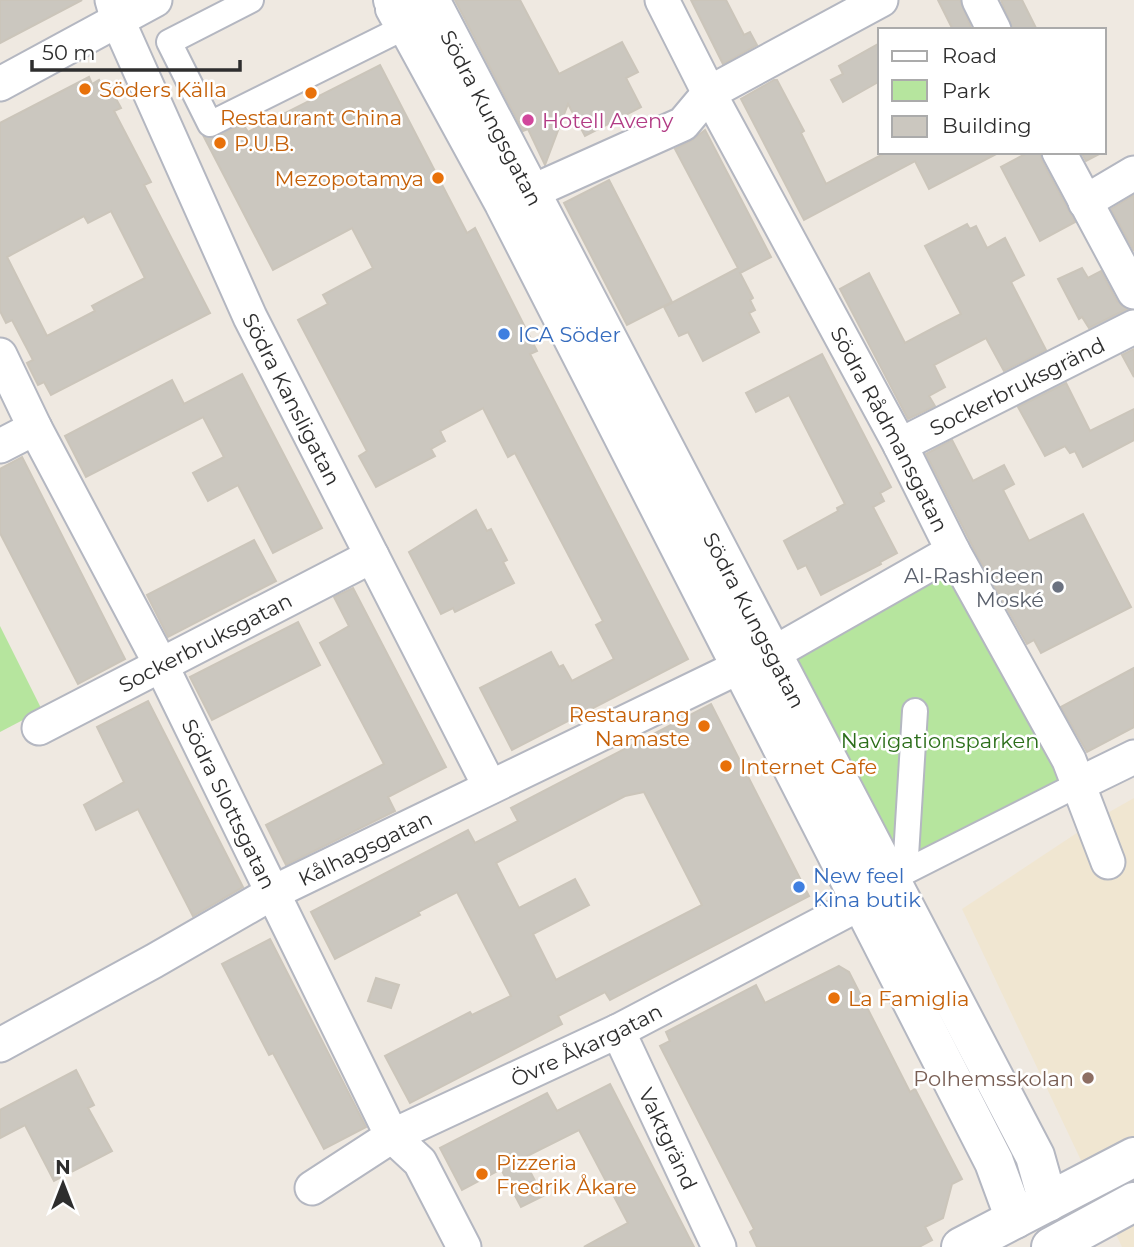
<svg xmlns="http://www.w3.org/2000/svg" width="1134" height="1247" font-family="Montserrat,sans-serif">
<rect width="100%" height="100%" fill="#efe9e1"/>
<path fill="#f0e6d1" d="M1134,798V1247H1122L962,909L1104,815Z"/>
<g fill="#b6e59e">
<path d="M945,556L1072,788L905,872L785,648Z"/>
<path d="M0,626L42,710L0,732Z"/>
</g>
<g fill="#cbc7bf" stroke="#cbc5ba" stroke-width="2" fill-rule="evenodd">
<path d="M0,0H82L0,43Z"/>
<path d="M455,0H520L559,74L622,42L638,72L626,78L641,107L585,136L568,104L545,165L528,129L523,131Z"/>
<path d="M691,0H726L744,35L750,32L757,45L723,64Z"/>
<path d="M938,0H960L972,30H953Z"/>
<path d="M1001,0H1022L1037,30H1013Z"/>
<path d="M880,43V81L843,102L831,80L843,74L839,66Z"/>
<path d="M380,65L467,233L475,228L537,351L530,354L688,659L512,750L480,688L551,652L559,667L563,665L572,681L614,659L596,625L603,621L515,453L508,457L483,408L440,431L445,441L431,449L435,456L376,487L359,456L367,451L298,320L328,304L323,295L373,268L352,228L273,270L204,137H217L243,124L248,132Z"/>
<path d="M89,77L92,84L99,80L102,86L108,84L121,108L114,111L151,182L144,185L210,313L51,395L44,382L38,385L27,363L33,360L12,320L6,323L0,311V123ZM111,211L145,278L92,306L95,311L47,336L7,257L84,216L88,223Z"/>
<path d="M774,80H777L804,131L801,133L826,184L887,152H1000L929,189L915,161L804,220L741,99Z"/>
<path d="M705,130L771,257L740,273L753,298L750,300L755,310L749,313L759,332L703,361L688,332L679,336L664,307L738,268L675,149L691,141Z"/>
<path d="M1029,152H1040L1042,161L1075,222L1040,241L1001,167Z"/>
<path d="M1081,152H1103L1086,161Z"/>
<path d="M609,180L672,302L627,325L564,203Z"/>
<path d="M1134,195V251L1111,209Z"/>
<path d="M967,224L970,229L976,226L987,248L1005,238L1024,275L1011,282L1046,350L1004,371L986,338L934,365L945,387L929,396L935,406L908,419L840,289L869,273L905,343L939,325L961,314L925,246Z"/>
<path d="M1082,268L1088,278L1101,271L1117,301L1127,309L1089,328L1082,317L1079,319L1058,279Z"/>
<path d="M1134,349V377L1122,355Z"/>
<path d="M822,354L891,487L880,493L884,501L873,507L897,553L880,562L881,564L821,595L806,565L798,569L784,541L838,511L837,508L845,504L789,395L756,412L746,393Z"/>
<path d="M242,374L322,528L273,553L238,485L208,501L193,473L224,457L203,417L86,477L65,436L172,380L184,404Z"/>
<path d="M1066,383L1090,431L1134,409V440L1083,467L1075,451L1070,453L1065,446L1045,456L1018,407Z"/>
<path d="M952,440L973,481L1004,465L1014,484L1003,490L1029,541L1083,514L1131,607L1041,653L1034,640L1027,644L977,555L926,454Z"/>
<path d="M22,457L125,659L78,684L0,533V469Z"/>
<path d="M476,510L487,531L491,529L507,560L503,562L514,583L455,612L453,608L441,614L409,552Z"/>
<path d="M254,540L276,581L168,637L147,595Z"/>
<path d="M353,588L446,767L388,797L395,811L286,865L266,825L384,764L320,643L349,626L334,597Z"/>
<path d="M298,622L320,665L212,720L190,677Z"/>
<path d="M1134,668V727L1087,752L1061,707Z"/>
<path d="M148,701L243,887L193,916L138,809L96,830L84,805L124,782L97,727Z"/>
<path d="M711,704L809,896L610,1000L605,992L558,1016L562,1024L410,1103L385,1056L470,1012L472,1015L511,996L457,892L418,912L420,915L335,959L311,912L468,830L475,843L518,821L511,808ZM644,792L702,905L556,980L533,934L589,905L575,879L519,908L496,863L625,796Z"/>
<path d="M270,939L366,1127L324,1149L273,1053L269,1055L222,964Z"/>
<path d="M839,966L849,972L910,1092L915,1089L962,1179L952,1184L943,1218L925,1227L932,1240L919,1247H757L750,1232L754,1229L660,1046L670,1041L666,1032L756,985L765,1003Z"/>
<path d="M376,978L399,985L391,1008L368,1001Z"/>
<path d="M76,1070L94,1105L88,1108L112,1151L54,1181L25,1125L0,1138V1110Z"/>
<path d="M610,1084L694,1247H584L628,1223L579,1130L523,1158L543,1196L521,1207L501,1169L462,1190L440,1148L547,1093L557,1111Z"/>
</g>
<g fill="none" stroke-linecap="round" stroke-linejoin="round">
<g stroke="#b4b7c1" stroke-width="28">
<g id="pedestrian">
<path d="M251,0L169,42L210,124L399,30L388,10"/>
<path d="M905,872L1079,784"/>
<path d="M905,872L915,711"/>
</g>
</g>
<g stroke="#b4b7c1" stroke-width="37">
<g id="minor">
<path id="s1" d="M112,0L118,21L250,317L490,787"/>
<path id="s2" d="M662,0L709,93L900,445L953,551L1069,760L1108,862"/>
<path d="M979,0L994,30"/>
<path d="M0,84L155,0"/>
<path d="M1059,152L1134,292"/>
<path d="M547,185L683,124L709,93L881,0"/>
<path d="M1085,202L1134,173"/>
<path id="s3" d="M0,355L35,428L161,665L392,1136L420,1162L464,1247"/>
<path id="s4" d="M900,445L1134,327"/>
<path d="M0,446L35,428"/>
<path d="M772,654L953,551"/>
<path id="s5" d="M39,728L372,556"/>
<path d="M1079,784L1134,757"/>
<path id="s6" d="M618,1031L719,1247"/>
<path id="s7" d="M0,1045L154,961L272,893L739,667"/>
<path id="s8" d="M312,1188L392,1136L618,1031L861,903"/>
</g>
</g>
<g stroke="#b4b7c1" stroke-width="42">
<g id="tertiary">
<path d="M393,0L504,203L994,1162L1015,1219"/>
<path id="s9" d="M430,0L1035,1156L1048,1202"/>
</g>
</g>
<g stroke="#b4b7c1" stroke-width="42">
<g id="secondary">
<path d="M961,1247L1134,1157"/>
<path d="M1051,1247L1134,1202"/>
</g>
</g>
<use href="#pedestrian" stroke="#fff" stroke-width="24"/>
<use href="#minor" stroke="#fff" stroke-width="33"/>
<use href="#tertiary" stroke="#fff" stroke-width="38"/>
<use href="#secondary" stroke="#fff" stroke-width="38"/>
</g>
<g fill="#e8710a" stroke="#fff" stroke-width="2.5">
<circle cx="85" cy="89" r="7"/>
<circle cx="311" cy="93" r="7"/>
<circle cx="220" cy="143" r="7"/>
<circle cx="438" cy="178" r="7"/>
<circle cx="704" cy="726" r="7"/>
<circle cx="726" cy="766" r="7"/>
<circle cx="834" cy="998" r="7"/>
<circle cx="482" cy="1174" r="7"/>
</g>
<circle fill="#d1479c" stroke="#fff" stroke-width="2.5" cx="528" cy="120" r="7"/>
<g fill="#3f7fe0" stroke="#fff" stroke-width="2.5">
<circle cx="504" cy="334" r="7"/>
<circle cx="799" cy="887" r="7"/>
</g>
<circle fill="#6b7280" stroke="#fff" stroke-width="2.5" cx="1058" cy="587" r="7"/>
<circle fill="#8d6e63" stroke="#fff" stroke-width="2.5" cx="1088" cy="1078" r="7"/>
<g text-anchor="middle" dominant-baseline="central" stroke-width="5" stroke-linejoin="round" paint-order="stroke">
<g font-size="21" fill="#c56008" stroke="#fff" text-anchor="start">
<text x="99" y="89">Söders Källa</text>
<text x="311" y="117" text-anchor="middle">Restaurant China</text>
<text x="234" y="143">P.U.B.</text>
<text x="424" y="178" text-anchor="end">Mezopotamya</text>
<text x="690" y="714" text-anchor="end">Restaurang<tspan x="690" dy="24">Namaste</tspan></text>
<text x="740" y="766">Internet Cafe</text>
<text x="848" y="998">La Famiglia</text>
<text x="496" y="1162">Pizzeria<tspan x="496" dy="24">Fredrik Åkare</tspan></text>
</g>
<g font-size="21" fill="#2e2e2e" stroke="#fff">
<text stroke="none"><textPath href="#s9" startOffset="133">Södra Kungsgatan</textPath></text>
<text stroke="none"><textPath href="#s4" startOffset="131">Sockerbruksgränd</textPath></text>
<text stroke="none"><textPath href="#s1" startOffset="438">Södra Kansligatan</textPath></text>
<text stroke="none"><textPath href="#s2" startOffset="486">Södra Rådmansgatan</textPath></text>
<text stroke="none"><textPath href="#s9" startOffset="700">Södra Kungsgatan</textPath></text>
<text stroke="none"><textPath href="#s5" startOffset="187">Sockerbruksgatan</textPath></text>
<text stroke="none"><textPath href="#s3" startOffset="504">Södra Slottsgatan</textPath></text>
<text stroke="none"><textPath href="#s7" startOffset="415">Kålhagsgatan</textPath></text>
<text stroke="none"><textPath href="#s8" startOffset="310">Övre Åkargatan</textPath></text>
<text stroke="none"><textPath href="#s6" startOffset="119">Vaktgränd</textPath></text>
</g>
<g font-size="21" fill="#b23c85" stroke="#fff" text-anchor="start">
<text x="542" y="120">Hotell Aveny</text>
</g>
<g font-size="21" fill="#366cbe" stroke="#fff" text-anchor="start">
<text x="518" y="334">ICA Söder</text>
<text x="813" y="875">New feel<tspan x="813" dy="24">Kina butik</tspan></text>
</g>
<g font-size="21" fill="#5b616d" stroke="#fff" text-anchor="end">
<text x="1044" y="575">Al-Rashideen<tspan x="1044" dy="24">Moské</tspan></text>
</g>
<g font-size="21" fill="#2c6e1b" stroke="#fff">
<text x="940" y="740">Navigationsparken</text>
</g>
<g font-size="21" fill="#785e54" stroke="#fff" text-anchor="end">
<text x="1074" y="1078">Polhemsskolan</text>
</g>
</g>
<rect x="878" y="28" width="228" height="126" fill="#ffffff" stroke="#ababab" stroke-width="2"/>
<rect x="892" y="51" width="35" height="10" fill="#ffffff" stroke="#ababab" stroke-width="2"/>
<text x="942" y="63" font-size="21" fill="#2e2e2e">Road</text>
<rect x="892" y="80" width="35" height="21" fill="#b6e59e" stroke="#ababab" stroke-width="2"/>
<text x="942" y="98" font-size="21" fill="#2e2e2e">Park</text>
<rect x="892" y="116" width="35" height="21" fill="#cbc7bf" stroke="#ababab" stroke-width="2"/>
<text x="942" y="133" font-size="21" fill="#2e2e2e">Building</text>
<g transform="translate(63 1184)" stroke="#ffffff" stroke-width="5" paint-order="stroke">
<path d="M0-5L12 26L0 18L-12 26Z" fill="#2e2e2e"/>
<text y="-10" font-size="19" font-weight="bold" text-anchor="middle" fill="#2e2e2e">N</text>
</g>
<path d="M32 60v10h208v-10" fill="none" stroke="#2e2e2e" stroke-width="3.5"/>
<text x="42" y="60" font-size="21" fill="#2e2e2e" stroke="#ffffff" stroke-width="5" paint-order="stroke">50 m</text>
</svg>
